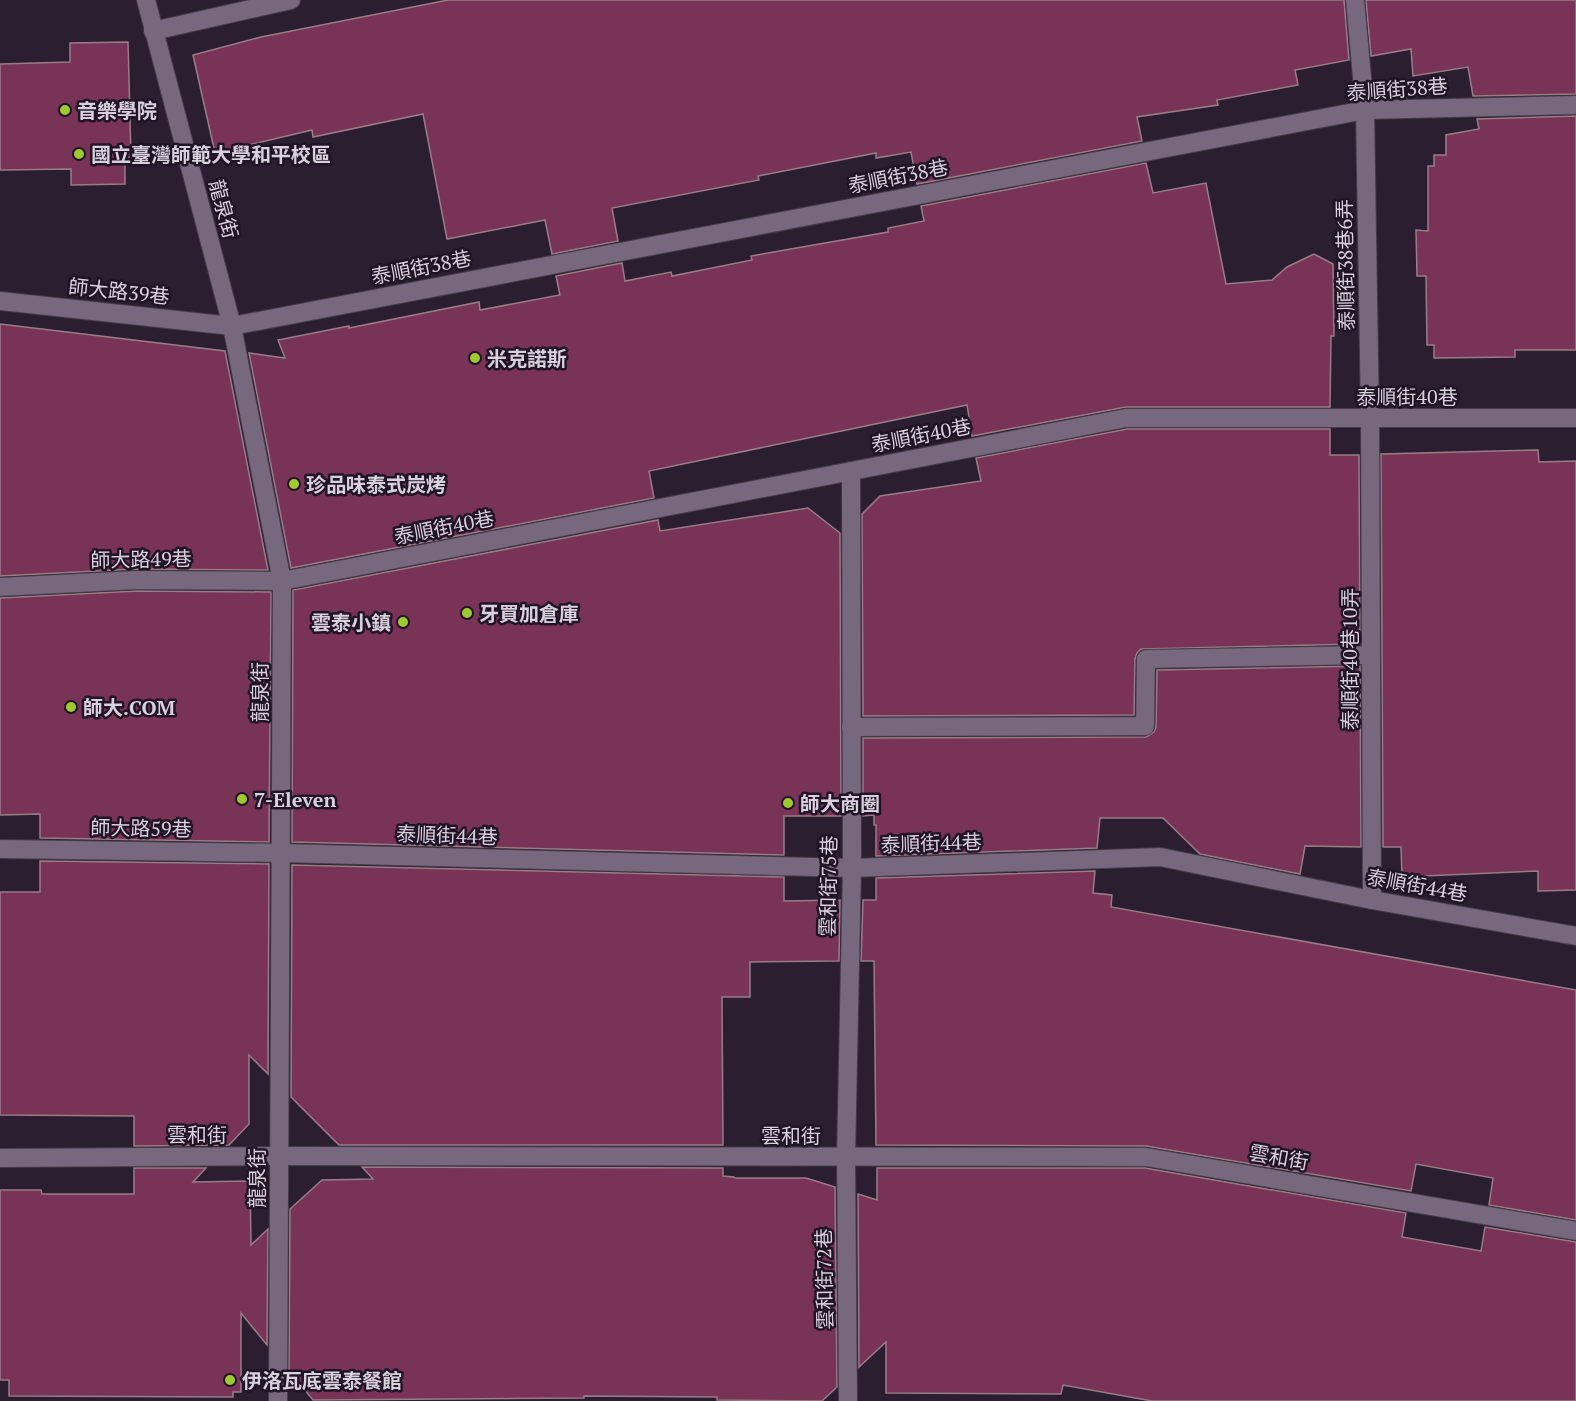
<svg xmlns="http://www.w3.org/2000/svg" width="1576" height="1401" font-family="'PT Serif','Noto Sans TC',serif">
<rect width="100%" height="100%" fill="#2b1e30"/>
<g fill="#783357" stroke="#987d89" stroke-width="1.5">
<path d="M448,0H1344L1349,60L1295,70L1298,85L1217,100L1218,105L1137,117L1142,141L917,184L911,152L876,158V153L758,176L759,180L612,208L618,241L552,254L545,220L447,239L423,114L313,137L312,130L215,153L193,55L261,37Z"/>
<path d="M1366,0H1576V94L1473,96L1468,67L1413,76L1411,49L1371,56Z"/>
<path d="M128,42L131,157H125V184L71,185V169L0,170V64L70,62V43Z"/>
<path d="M1576,116V350H1515V357L1434,358V345H1427L1426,276H1417L1416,230L1428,231V166H1434V155H1446V135L1479,129L1477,119Z"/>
<path d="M1146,163L1153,193L1206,183L1226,284L1272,280L1287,267L1314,254L1333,264L1334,336H1331L1330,407H1126L972,436L967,405L649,471L654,498L291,568L249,353L285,358L278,340L349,326V328L479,302L480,310L560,295L556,276L622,263L625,281L671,272L672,276L752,260L751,256L888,232V228L924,221L921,206Z"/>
<path d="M0,324L225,351L268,570L136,569L0,576Z"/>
<path d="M1127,429H1330V455H1359L1360,644L1141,649L1137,653L1135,659L1134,715L863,716L862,514L880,496L981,481L976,458Z"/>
<path d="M1538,450L1539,462L1576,461V890L1538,891V871L1402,877L1401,847H1383L1381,454Z"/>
<path d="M808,508L840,533L841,816H784V855L292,842L293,590L658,520L660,531Z"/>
<path d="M137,591L271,592L269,842L40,838V814L0,815V598Z"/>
<path d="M1360,666L1361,847L1305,846L1300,874L1200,854L1163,818H1100L1097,848L876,856V825H874V815L863,816V738L1146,737L1154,732L1156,727L1157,670Z"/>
<path d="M40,861L269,864L268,1074L249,1055V1124L229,1145L134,1146V1116L0,1115V892H40Z"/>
<path d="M292,865L784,877V901L840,900L839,961L750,962V997H722L723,1145H339L291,1097Z"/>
<path d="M1095,871L1093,893L1112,895L1111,907L1576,990V1220L1489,1205L1493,1178L1416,1164L1411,1191L1146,1146L876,1145L874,961H861L863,900H876V878Z"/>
<path d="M362,1167L723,1168V1176L734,1177L735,1178H806L835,1187L837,1387L822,1401L717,1400V1397L584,1396V1398L313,1400L289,1371L290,1209L322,1180L373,1179Z"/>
<path d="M134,1168H206L193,1182L250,1181L251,1245L268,1229L267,1345L241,1313V1392H233V1397L9,1396V1380H0V1190H41L42,1194H134Z"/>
<path d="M877,1168H1145L1406,1213L1402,1237L1481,1251L1485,1227L1576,1242V1401H1152L1063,1385L1061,1394L886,1393V1342L859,1367L858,1194L877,1200Z"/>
</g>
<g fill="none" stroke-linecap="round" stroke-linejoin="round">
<g stroke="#463b4a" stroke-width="20">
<g id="lane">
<path d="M1355,0L1365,110L1370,418L1372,900"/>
<path d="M153,31L291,0"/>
<path d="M0,301L232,326L1365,110L1576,105"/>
<path d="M0,587L137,580L282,581L1126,418H1576"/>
<path d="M851,727L1145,726L1146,659L1371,655"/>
<path d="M0,849L281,853L852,868L1160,857L1372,900L1576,936"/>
<path d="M0,1158L279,1156L1146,1157L1576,1231"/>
<path d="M848,1401L846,1157L852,868L851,471"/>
</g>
</g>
<g stroke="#463b4a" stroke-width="20">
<path id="street" d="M146,0L232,326L282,581L278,1401"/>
</g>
<use href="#lane" stroke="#77687d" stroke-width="18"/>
<use href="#street" stroke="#77687d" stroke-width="18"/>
</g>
<g fill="#9fca2e" stroke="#211426" stroke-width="2">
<circle cx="65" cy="110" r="6"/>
<circle cx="79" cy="154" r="6"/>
<circle cx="475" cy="358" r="6"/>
<circle cx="294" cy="484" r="6"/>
<circle cx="467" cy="613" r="6"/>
<circle cx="403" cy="622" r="6"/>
<circle cx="71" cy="707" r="6"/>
<circle cx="242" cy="799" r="6"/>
<circle cx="788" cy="803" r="6"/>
<circle cx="230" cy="1380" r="6"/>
</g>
<g text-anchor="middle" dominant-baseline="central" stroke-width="5" stroke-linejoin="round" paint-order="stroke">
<g font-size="20" fill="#d8d0dc" stroke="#211426">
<text transform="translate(1397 89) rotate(-4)">泰順街38巷</text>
<text transform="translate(898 176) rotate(-11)">泰順街38巷</text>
<text transform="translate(224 209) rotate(75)">龍泉街</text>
<text transform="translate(1345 265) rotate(-91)">泰順街38巷6弄</text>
<text transform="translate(421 267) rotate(-11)">泰順街38巷</text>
<text transform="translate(119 291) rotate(6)">師大路39巷</text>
<text x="1407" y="396">泰順街40巷</text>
<text transform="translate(921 435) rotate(-11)">泰順街40巷</text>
<text transform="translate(444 527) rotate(-11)">泰順街40巷</text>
<text transform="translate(141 559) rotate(-1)">師大路49巷</text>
<text transform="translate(1349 659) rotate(-90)">泰順街40巷10弄</text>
<text transform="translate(259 692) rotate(-90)">龍泉街</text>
<text transform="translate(141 828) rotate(1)">師大路59巷</text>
<text transform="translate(447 835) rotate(2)">泰順街44巷</text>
<text transform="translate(931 843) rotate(-2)">泰順街44巷</text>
<text transform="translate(1417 885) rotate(10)">泰順街44巷</text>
<text transform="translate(828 886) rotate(-89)">雲和街75巷</text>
<text x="197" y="1134">雲和街</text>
<text x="791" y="1135">雲和街</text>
<text transform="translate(1279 1157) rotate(10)">雲和街</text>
<text transform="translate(256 1178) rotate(-90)">龍泉街</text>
<text transform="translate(824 1279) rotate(-91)">雲和街72巷</text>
</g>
<g font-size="20" font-weight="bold" fill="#d8d0dc" stroke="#211426" text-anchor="start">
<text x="77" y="110">音樂學院</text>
<text x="91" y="154">國立臺灣師範大學和平校區</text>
<text x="487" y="358">米克諾斯</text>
<text x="306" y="484">珍品味泰式炭烤</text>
<text x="479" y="613">牙買加倉庫</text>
<text x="391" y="622" text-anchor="end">雲泰小鎮</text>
<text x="83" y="707">師大.COM</text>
<text x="254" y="799">7-Eleven</text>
<text x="800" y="803">師大商圈</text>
<text x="242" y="1380">伊洛瓦底雲泰餐館</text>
</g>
</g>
</svg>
